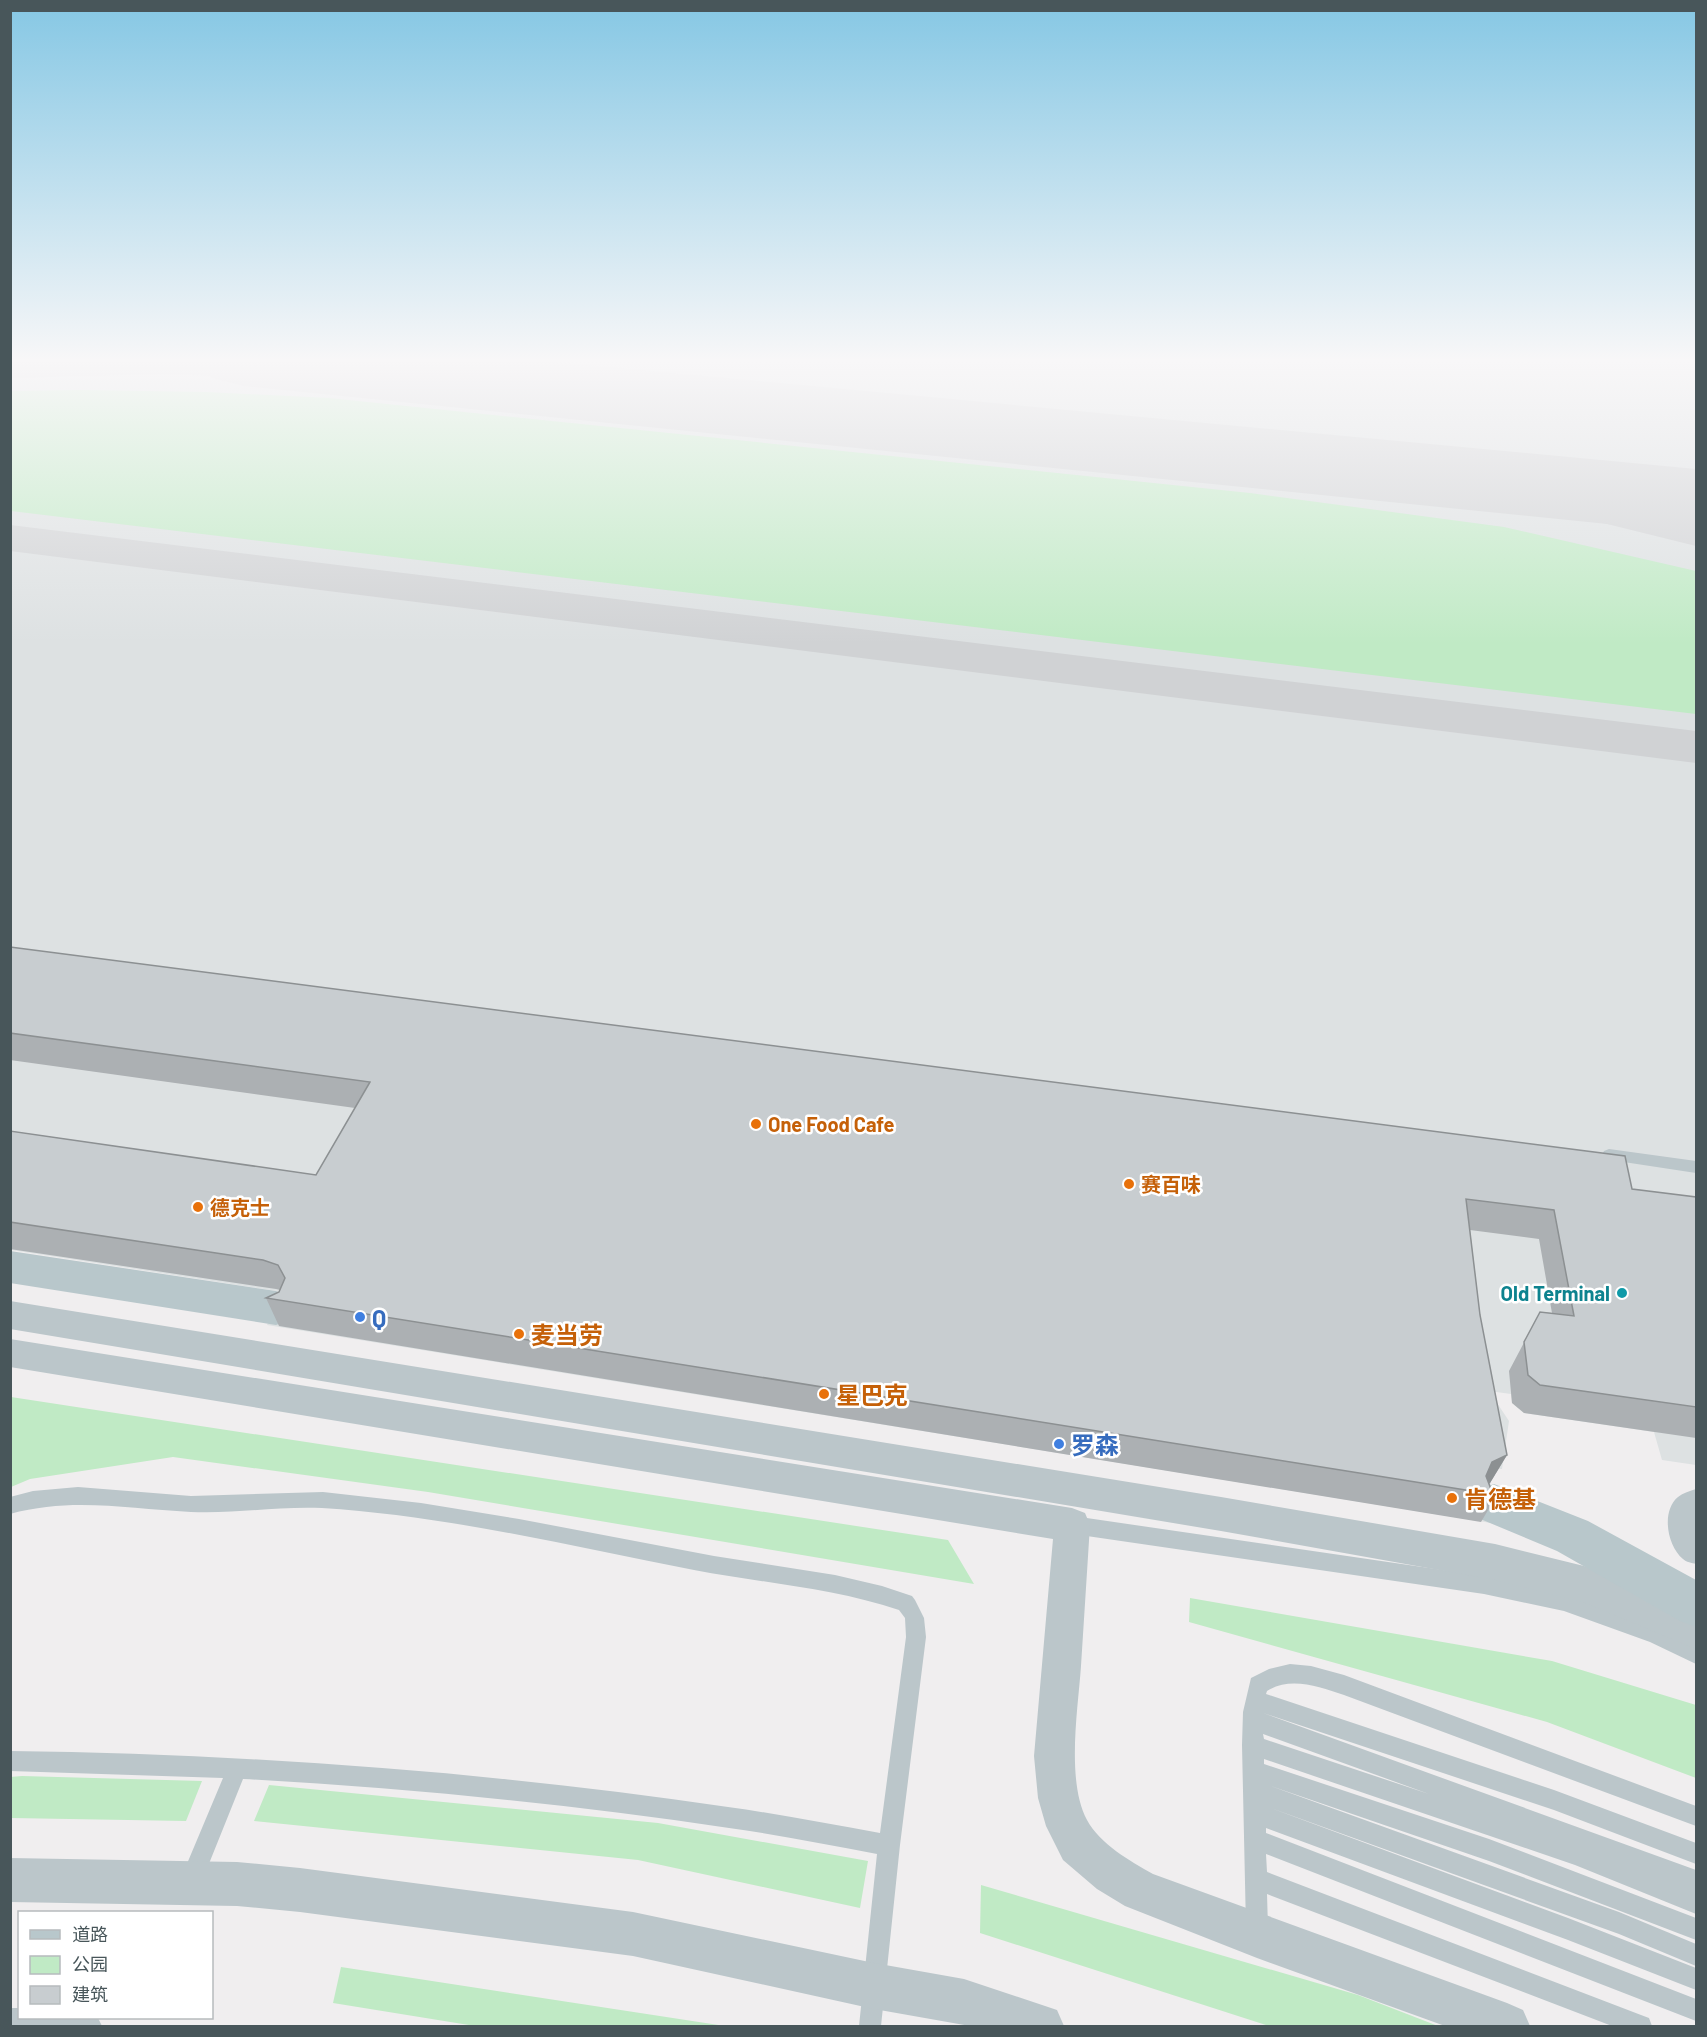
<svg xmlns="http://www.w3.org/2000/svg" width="1707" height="2037" font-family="Barlow,'Noto Sans SC',sans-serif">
<rect width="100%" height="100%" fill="#f0eeef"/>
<path fill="#dde1e2" d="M11,359H1696V1465L1662,1460L1654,1432L1524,1413L1512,1403L1511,1394L1489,1391L1509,1421L1502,1469H1488L1497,1524L267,1325L284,1292L11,1250Z"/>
<g fill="#c0eac5">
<path d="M80,390L206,392L329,398L1250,493L1504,527L1696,571V714L11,511V391Z"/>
<path d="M11,1397L948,1540L974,1584L428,1492L173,1457L30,1479L11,1487Z"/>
<path d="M1190,1598L1552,1661L1696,1705V1778L1547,1722L1189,1622Z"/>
<path d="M10,1777L22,1776L202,1781L186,1821L11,1818Z"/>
<path d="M269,1785L658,1823L868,1861L860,1908L638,1860L254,1821Z"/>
<path d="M981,1885L1358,1995L1438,2026H1269L980,1933Z"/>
<path d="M341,1967L725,2026H475L333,2003Z"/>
</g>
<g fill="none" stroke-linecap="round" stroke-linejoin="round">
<g fill="#d0d2d4" fill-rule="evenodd">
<path d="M10,359H336L378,360L391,363L396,371L391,379L378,382L164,374L10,378Z"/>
<path d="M1419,461L1604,497L1696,520V546L1603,523L1404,482L1398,473L1404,464Z"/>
<path d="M10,525L1696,731V763L10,551Z"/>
</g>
<path fill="#d0d2d4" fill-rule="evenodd" d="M199,359H524L1696,469V533L244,386L212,378Z"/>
<g fill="#bbc6ca" fill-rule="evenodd">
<path d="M1609,1149L1696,1161V1173L1604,1159L1602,1155L1604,1151Z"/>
<path d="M78,1487L191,1496L323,1492L421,1503L519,1519L714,1556L835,1575L882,1586L912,1596L915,1600L924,1618L926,1637L900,1845L881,2026H859L877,1854C828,1845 779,1835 729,1828C569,1804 405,1788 243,1779L200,1886L192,1889L184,1886L181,1878L223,1778L10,1771V1751C250,1754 491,1772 728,1807C779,1814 829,1824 880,1833L906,1637L905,1618L899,1610C833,1588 763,1583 694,1570C571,1546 448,1516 322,1508C278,1506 235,1514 191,1512C127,1509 73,1497 10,1514V1497L33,1491Z"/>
<path d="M1073,1516L1484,1576L1564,1593L1654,1624L1696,1644V1664L1650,1642L1564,1611L1484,1594L1073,1534L1067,1531L1064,1525L1067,1519Z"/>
<path d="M1290,1664L1311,1666L1344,1675L1696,1806V1826L1344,1695C1319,1687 1291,1676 1267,1691L1266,1694L1554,1790L1696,1843V1864L1554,1810L1263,1713L1696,1870V1892L1687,1889L1696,1892V1914L1575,1865L1264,1759V1764L1489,1839L1696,1918V1940L1489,1861L1265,1784L1619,1912L1696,1944V1966L1619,1934L1265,1806L1568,1918L1696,1968V1990L1568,1940L1266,1828V1833L1696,1999V2021L1266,1854L1267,1872L1641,2015L1649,2018L1652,2026H1612L1267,1894L1268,1928L1265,1936L1257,1939L1249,1936L1246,1928L1242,1745L1243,1712L1251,1678L1269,1669ZM1263,1734L1429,1794L1264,1739Z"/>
<path d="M10,2008H20V2018H98L102,2026H10Z"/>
</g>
<g fill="#bbc6ca" fill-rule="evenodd">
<path d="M10,1301L1221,1497L1495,1544L1584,1566L1696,1611V1649L1583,1602L1495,1580L1221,1531L10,1329Z"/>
<path d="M10,1339L1072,1508L1085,1513L1090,1525C1087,1572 1084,1619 1081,1666C1078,1709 1066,1781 1087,1820C1100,1844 1130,1861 1153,1874L1507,2003L1523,2010L1530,2026H1445L1257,1958L1125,1906L1097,1889L1063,1860L1046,1826L1038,1798L1034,1756L1053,1539L10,1367Z"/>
<path d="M1696,1489V1564C1692,1563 1686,1562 1683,1559C1667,1546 1661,1511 1678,1497C1683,1493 1690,1491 1696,1489Z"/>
<path d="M10,1858L237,1862L300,1868L633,1912L874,1963L964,1979L1057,2010L1064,2026H970L874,2009L633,1956L300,1912L237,1906L10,1902Z"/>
</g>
<g fill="#b8c7cb" fill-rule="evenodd">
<path d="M10,1251L276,1291L290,1296L296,1308L290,1320L276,1325L10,1283Z"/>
<path d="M1494,1484L1588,1521L1696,1580V1627L1680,1621L1557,1551L1478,1518L1472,1504L1478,1490Z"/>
</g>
</g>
<path fill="#acb0b3" d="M10,947L1632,1189L1696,1197V1438L1524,1413L1512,1403L1509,1371L1540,1312L1552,1313L1539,1239L1470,1230L1480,1315L1507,1455L1490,1483L1489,1484L1492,1492L1497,1495L1481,1522L279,1326L266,1298L279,1292L280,1290L276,1289L10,1249V1131L316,1175L355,1108L10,1060Z"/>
<path fill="#8c9092" d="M1507,1455L1490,1483L1476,1489L1492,1462Z"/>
<path fill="#c8cdd0" stroke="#8c9092" stroke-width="1.5" d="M10,947L1625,1156L1632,1189L1696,1197V1407L1540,1385L1528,1375L1524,1342L1540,1312L1574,1316L1554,1210L1466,1199L1480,1315L1507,1455L1492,1462L1486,1476L1492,1492L1497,1495L266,1298L279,1292L285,1278L278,1265L263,1260L10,1222V1131L316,1175L370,1082L10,1033Z"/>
<linearGradient id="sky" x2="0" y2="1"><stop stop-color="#85c7e4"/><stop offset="0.56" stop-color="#f8f7f8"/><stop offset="1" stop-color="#f8f7f8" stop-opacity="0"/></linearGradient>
<rect width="1707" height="644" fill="url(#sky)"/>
<g fill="#e8710a" stroke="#fff" stroke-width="2">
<circle cx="756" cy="1124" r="6"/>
<circle cx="1129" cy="1184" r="6"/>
<circle cx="198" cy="1207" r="6"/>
<circle cx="519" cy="1334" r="6"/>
<circle cx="824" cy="1394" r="6"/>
<circle cx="1452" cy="1498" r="6"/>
</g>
<circle fill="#0f9aa8" stroke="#fff" stroke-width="2" cx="1622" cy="1293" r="6"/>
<g fill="#3f7fe0" stroke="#fff" stroke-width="2">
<circle cx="360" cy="1317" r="6"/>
<circle cx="1059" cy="1444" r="6"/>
</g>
<g text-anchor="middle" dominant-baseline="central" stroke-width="5" stroke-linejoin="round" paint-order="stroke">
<g font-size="20" font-weight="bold" fill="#c56008" stroke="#fff" text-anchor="start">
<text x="768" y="1124">One Food Cafe</text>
<text x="1141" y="1184">赛百味</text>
<text x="210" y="1207">德克士</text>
</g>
<g font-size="20" font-weight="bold" fill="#0d838f" stroke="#fff" text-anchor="end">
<text x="1610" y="1293">Old Terminal</text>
</g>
<g font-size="24" font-weight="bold" fill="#366cbe" stroke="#fff" text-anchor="start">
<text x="372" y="1317">Q</text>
<text x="1071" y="1444">罗森</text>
</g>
<g font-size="24" font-weight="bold" fill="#c56008" stroke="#fff" text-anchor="start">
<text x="531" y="1334">麦当劳</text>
<text x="836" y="1394">星巴克</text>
<text x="1464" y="1498">肯德基</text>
</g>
</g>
<rect width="1707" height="2037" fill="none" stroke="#48565a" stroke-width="24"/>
<rect x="18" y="1911" width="195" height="108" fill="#ffffff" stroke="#b6bbbd" stroke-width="1.5"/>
<rect x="30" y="1930" width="30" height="9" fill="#b8c7cb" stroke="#b6bbbd" stroke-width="1.5"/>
<text x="72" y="1941" font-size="18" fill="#48565a">道路</text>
<rect x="30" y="1956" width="30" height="18" fill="#c0eac5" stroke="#b6bbbd" stroke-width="1.5"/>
<text x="72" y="1971" font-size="18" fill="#48565a">公园</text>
<rect x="30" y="1986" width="30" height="18" fill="#c8cdd0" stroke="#b6bbbd" stroke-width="1.5"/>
<text x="72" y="2001" font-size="18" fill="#48565a">建筑</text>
</svg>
